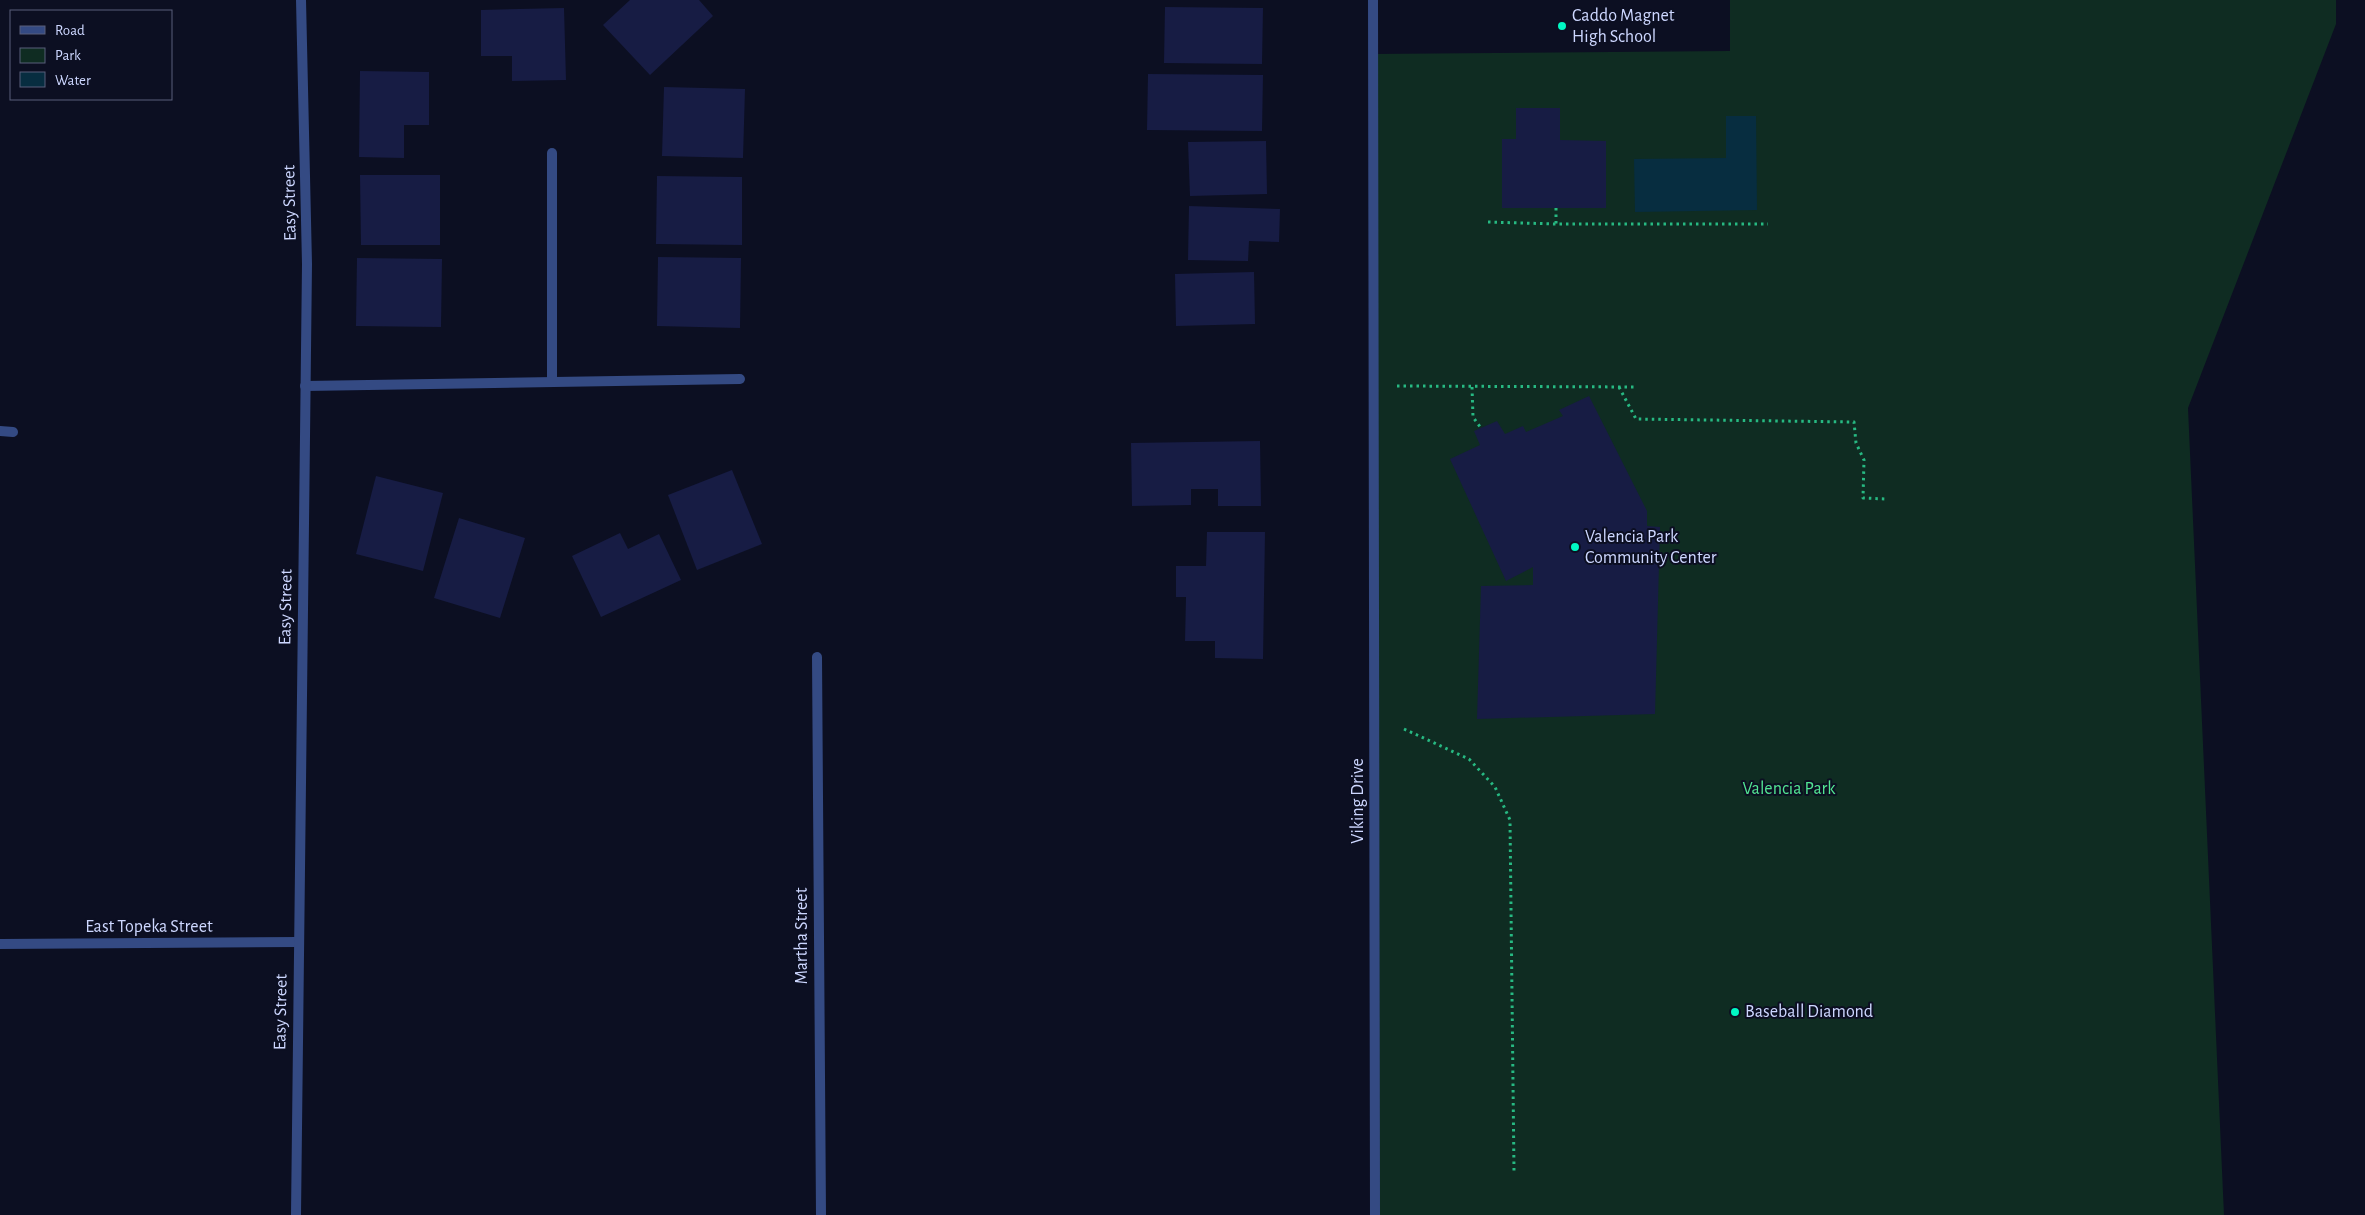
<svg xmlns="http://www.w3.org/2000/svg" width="2365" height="1215" font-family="'Alegreya Sans',sans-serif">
<rect width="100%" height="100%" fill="#0c0f22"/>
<path fill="#0f2c22" d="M1730,0H2336V24L2188,408L2224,1215H1375L1373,54L1730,51Z"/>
<path fill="#072d40" d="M1726,116H1756L1757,210L1635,212L1634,159L1726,158Z"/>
<g fill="#171c44">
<path d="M630,0H699L713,16L650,75L603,25Z"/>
<path d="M1165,7L1263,8L1262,64L1164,63Z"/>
<path d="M564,8L566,80L512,81V56H481V10Z"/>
<path d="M360,71L429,72V125H404V158L359,157Z"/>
<path d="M1148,74L1263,75L1262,131L1147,130Z"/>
<path d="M664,87L745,89L743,158L662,156Z"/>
<path d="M1516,108H1560V140L1606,141V208H1502V139H1516Z"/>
<path d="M1266,141L1267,194L1190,196L1188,142Z"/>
<path d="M360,175H440V245H361Z"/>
<path d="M657,176L742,177V245L656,244Z"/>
<path d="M1189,206L1280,209L1279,242L1249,241L1248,261L1188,260Z"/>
<path d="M658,257L741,258L740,328L657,326Z"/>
<path d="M357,258L442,259L441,327L356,326Z"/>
<path d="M1254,272L1255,324L1176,326L1175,274Z"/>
<path d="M1589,396L1647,511V526L1660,527L1655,714L1477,719L1481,586L1533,585V567L1506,581L1450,459L1480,445L1474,431L1497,421L1505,434L1523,426L1526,432L1563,416L1559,410Z"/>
<path d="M1260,441L1261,506H1218V489H1191V505L1132,506L1131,443Z"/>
<path d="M732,470L762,544L697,570L668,495Z"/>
<path d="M376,476L443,493L423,571L356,554Z"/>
<path d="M459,518L525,538L500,618L434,598Z"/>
<path d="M1207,532H1265L1263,659L1215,658V641H1185L1186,597H1176V566H1206Z"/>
<path d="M620,533L628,549L659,534L681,580L601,617L572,556Z"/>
</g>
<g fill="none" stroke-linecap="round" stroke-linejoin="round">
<g stroke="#27b982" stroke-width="3" stroke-dasharray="2.5 4" stroke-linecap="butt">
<path d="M1556,208V224"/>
<path d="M1488,222L1556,224H1768"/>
<path d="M1397,386L1636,387"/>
<path d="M1472,387L1473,417L1481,428"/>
<path d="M1619,387L1636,419L1854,422L1856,443L1864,460L1863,498L1886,499"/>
<path d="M1404,729L1469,759L1495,787L1510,820L1514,1171"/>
</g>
<g stroke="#344a83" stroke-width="10">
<path d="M552,382V153"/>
<path d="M305,386L740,379"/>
</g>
<g stroke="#344a83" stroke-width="10">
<path d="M1373,0L1375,1215"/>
<path d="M0,431L13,432"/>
<path d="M817,657L821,1215"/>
<path d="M0,944L298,942"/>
<path d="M296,1215L307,264L301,0"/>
</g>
</g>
<g fill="#00f8c3" stroke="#0c0f22" stroke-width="2">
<circle cx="1562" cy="26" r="5"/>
<circle cx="1575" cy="547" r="5"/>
<circle cx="1735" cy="1012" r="5"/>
</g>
<g text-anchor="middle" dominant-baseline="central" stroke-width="4" stroke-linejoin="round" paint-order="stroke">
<g font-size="18" fill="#cdd7ff" stroke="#0c0f22" text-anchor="start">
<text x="1572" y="16">Caddo Magnet<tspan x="1572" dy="21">High School</tspan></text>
<text x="1585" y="537">Valencia Park<tspan x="1585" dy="21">Community Center</tspan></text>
<text x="1745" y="1012">Baseball Diamond</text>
</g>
<g font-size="18" fill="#cdd7ff" stroke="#0c0f22">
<text transform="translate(290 203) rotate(-91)">Easy Street</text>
<text transform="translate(286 607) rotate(-89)">Easy Street</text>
<text transform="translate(1358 801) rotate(-90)">Viking Drive</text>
<text x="149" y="927">East Topeka Street</text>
<text transform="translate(802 936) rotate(-90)">Martha Street</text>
<text transform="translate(281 1012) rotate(-89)">Easy Street</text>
</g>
<g font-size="18" fill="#52e593" stroke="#0c0f22">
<text x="1789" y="789">Valencia Park</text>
</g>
</g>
<rect x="10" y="10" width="162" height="90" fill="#0c0f22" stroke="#595f7a"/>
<rect x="20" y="26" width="25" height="8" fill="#344a83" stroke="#595f7a"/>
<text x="55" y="35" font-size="15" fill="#cdd7ff">Road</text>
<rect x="20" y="48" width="25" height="15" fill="#0f2c22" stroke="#595f7a"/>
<text x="55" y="60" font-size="15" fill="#cdd7ff">Park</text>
<rect x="20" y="72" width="25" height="15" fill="#072d40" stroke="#595f7a"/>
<text x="55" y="85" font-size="15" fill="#cdd7ff">Water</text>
</svg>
